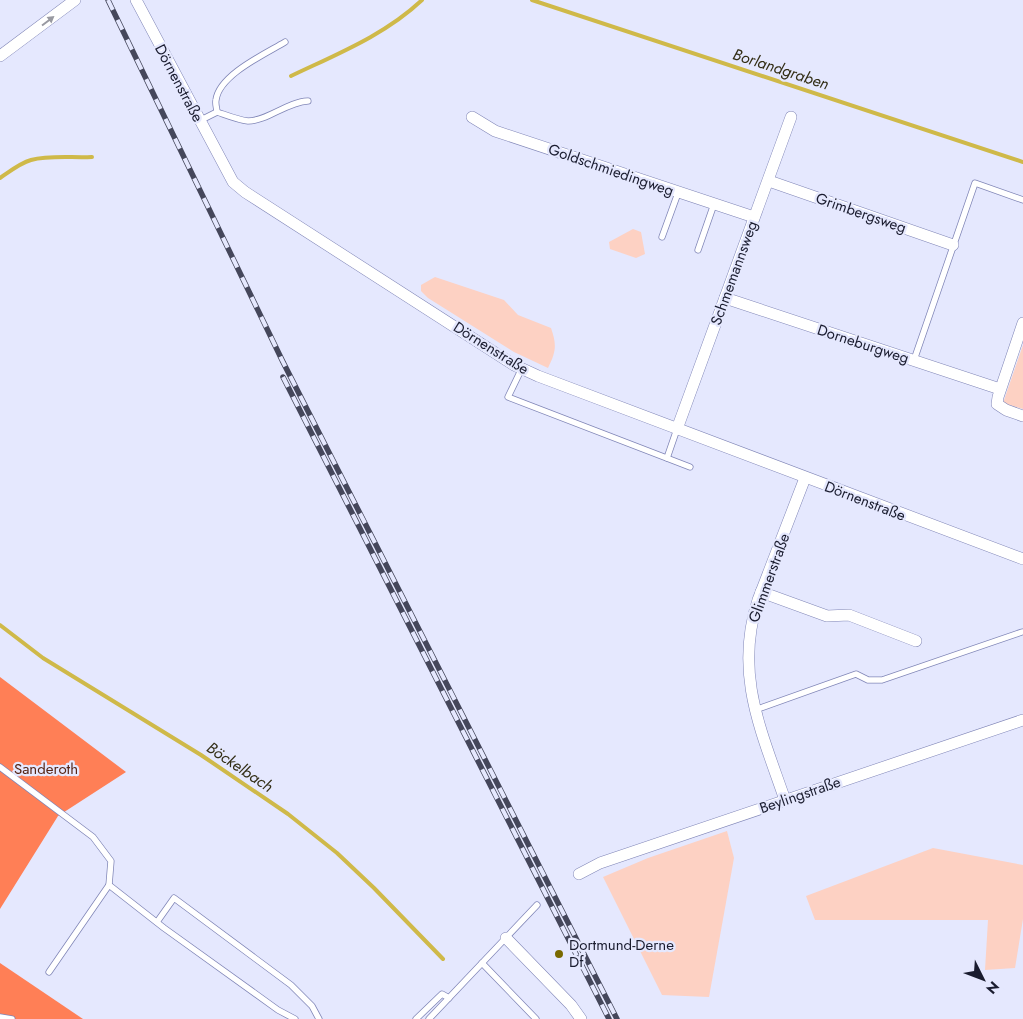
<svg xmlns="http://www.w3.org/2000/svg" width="1023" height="1019" font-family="Jost,sans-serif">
<rect width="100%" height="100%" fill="#e5e8fe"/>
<g fill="#fdd1c3">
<path d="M633,229L641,232L645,254L636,258L610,249L609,242Z"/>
<path d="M435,277L504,300L518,315L551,328C557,345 556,352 548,368L514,352L428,298L421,291V285Z"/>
<path d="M1023,345V409L1003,403Z"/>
<path d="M727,831L734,858L709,997L662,995L603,877L648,858Z"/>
<path d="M933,848L1023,865V919L1015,968L985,970L988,920H815L806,896Z"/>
</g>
<g fill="#ff7f56">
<path d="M0,677L126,772L58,816L0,909Z"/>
<path d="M0,963L83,1019H0Z"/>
</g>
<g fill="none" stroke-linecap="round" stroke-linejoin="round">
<g stroke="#cfb949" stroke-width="4">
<path d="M532,0L1023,162"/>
<path d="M291,76C337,54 385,35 422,0"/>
<path d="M0,178C9,172 20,163 31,160C50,155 72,158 92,157"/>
<path d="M0,625L43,658L201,755L288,814L337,853L374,888L443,959"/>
</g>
<g stroke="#8086b7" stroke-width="7">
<g id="service">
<path d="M217,112C217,109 215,104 216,100C219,75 265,54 285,42"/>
<path d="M199,121L217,112C226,115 238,120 248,121C267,121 287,102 308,101"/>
<path d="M662,237L678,193"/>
<path d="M698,250L714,204"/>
<path d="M914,360L975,183L1023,200"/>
<path d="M522,368L508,397L690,467"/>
<path d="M667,458L677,429"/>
<path d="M755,710L856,674L868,680H882L1022,632"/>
<path d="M0,767L93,837L111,861L109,885"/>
<path d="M157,922L174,898L291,985L312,1006L319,1019"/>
<path d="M482,963L536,1019"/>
<path d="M49,972L109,885L164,928L278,1010L295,1019"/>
<path d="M0,1017L12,1019"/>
<path d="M416,1019L442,994L449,998"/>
<path d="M429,1019L537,905"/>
</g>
</g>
<g stroke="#8086b7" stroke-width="12">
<g id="minor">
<path d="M136,0L233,182L245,192L514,365L538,376L1023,559"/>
<path d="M0,56L75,0"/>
<path d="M472,117L495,131L754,217"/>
<path d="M769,181L953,245"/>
<path d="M725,298L1000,389"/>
<path d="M1023,323L998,397L997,404L1006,410L1023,416"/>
<path d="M677,429L791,117"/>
<path d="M761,592L827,616L849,615L916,641"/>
<path d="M785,800C761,730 734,674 758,600L805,478"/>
<path d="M579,874L600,863L1023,720"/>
<path d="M506,938L571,1005L581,1019"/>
</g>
</g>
<use href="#service" stroke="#fff" stroke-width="5.5"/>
<use href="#minor" stroke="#fff" stroke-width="11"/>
<g stroke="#45475b" stroke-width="5.5">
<g id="rail">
<path d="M108,0L283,362L617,1019"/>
<path d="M283,377L609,1019"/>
</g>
</g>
<use href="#rail" stroke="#e5e8fe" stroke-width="4" stroke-dasharray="11" stroke-linecap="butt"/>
</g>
<defs><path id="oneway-solid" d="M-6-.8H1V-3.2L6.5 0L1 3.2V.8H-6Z" transform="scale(1.25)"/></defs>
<use fill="#9899a1" href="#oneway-solid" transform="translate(48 21) rotate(-37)"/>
<circle fill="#796900" stroke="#e5e8fe" stroke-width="2" cx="559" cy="954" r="5"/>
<g text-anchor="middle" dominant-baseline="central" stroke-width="4.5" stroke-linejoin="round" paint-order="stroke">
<g font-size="15" fill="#1a1c2f" stroke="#e5e8fe">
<text transform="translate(179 83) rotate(62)">Dörnenstraße</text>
<text transform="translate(611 170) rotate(19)">Goldschmiedingweg</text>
<text transform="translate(861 213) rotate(19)">Grimbergsweg</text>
<text transform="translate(734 273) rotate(-70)">Schmemannsweg</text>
<text transform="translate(863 344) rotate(18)">Dorneburgweg</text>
<text transform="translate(491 348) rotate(32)">Dörnenstraße</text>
<text transform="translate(865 501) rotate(21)">Dörnenstraße</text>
<text transform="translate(769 578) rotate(-70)">Glimmerstraße</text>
<text transform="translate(800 795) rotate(-19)">Beylingstraße</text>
</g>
<g font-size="15" fill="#562515" stroke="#e5e8fe">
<text x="46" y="769">Sanderoth</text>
</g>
<g font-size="15" fill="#1a1c2f" stroke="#e5e8fe" text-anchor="start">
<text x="569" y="945">Dortmund-Derne<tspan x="569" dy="17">Df</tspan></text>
</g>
<g font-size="16" font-style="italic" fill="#332e16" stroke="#e5e8fe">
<text transform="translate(781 69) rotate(18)">Borlandgraben</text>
<text transform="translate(240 767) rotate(34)">Böckelbach</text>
</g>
</g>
<g transform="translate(983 979) rotate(132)" stroke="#e5e8fe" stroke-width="4" paint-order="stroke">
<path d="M0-4L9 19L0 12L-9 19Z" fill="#1a1c2f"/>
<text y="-8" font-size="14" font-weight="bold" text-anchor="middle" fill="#1a1c2f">N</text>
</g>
</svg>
